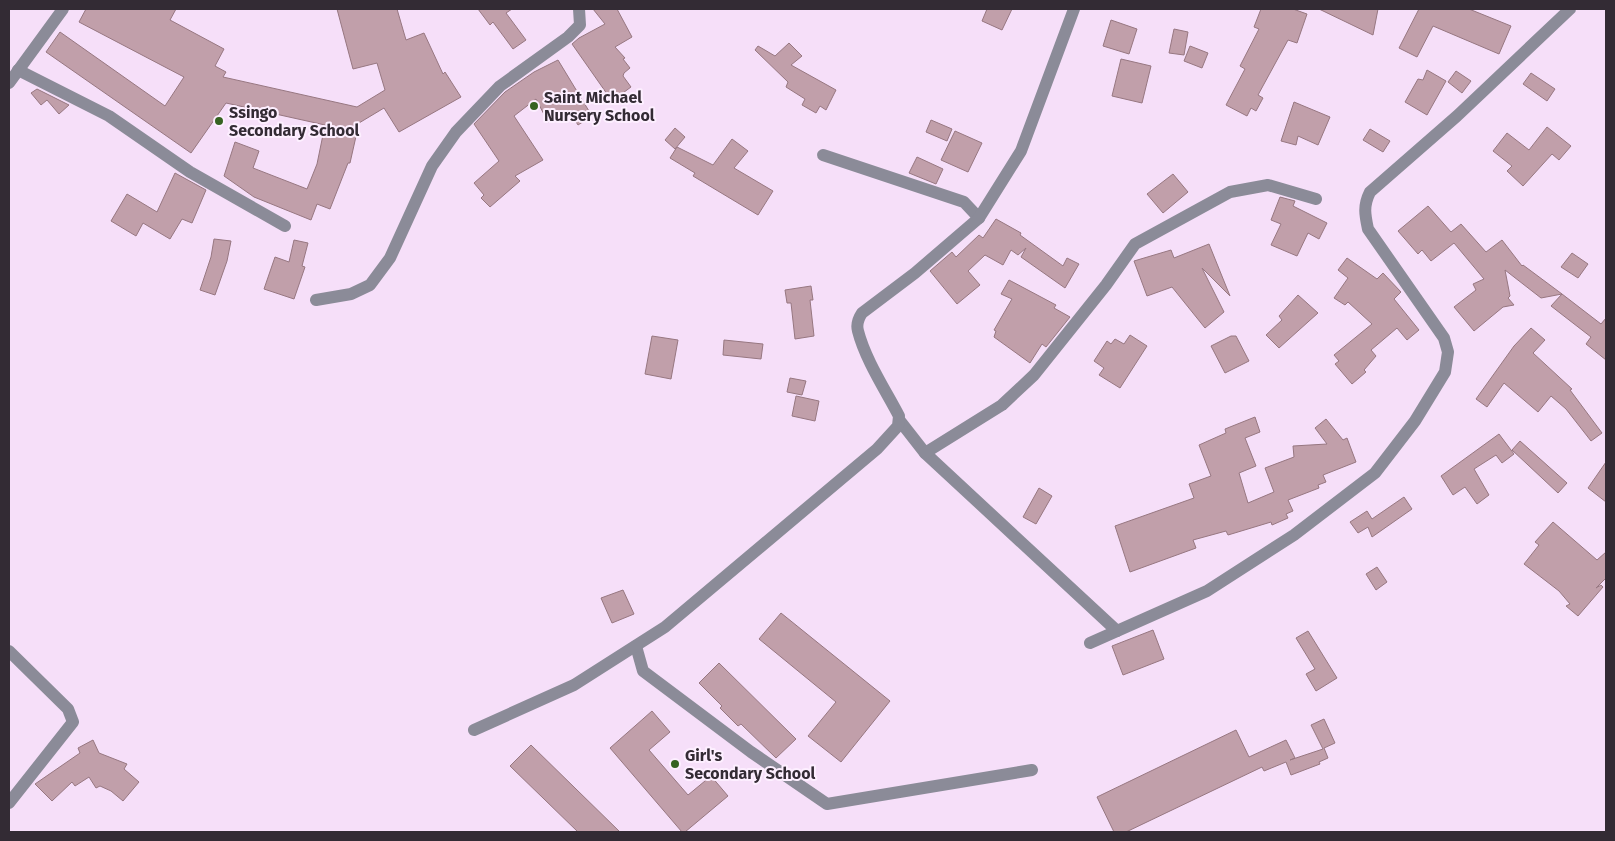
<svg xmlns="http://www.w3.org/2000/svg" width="1615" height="841" font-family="'Fira Sans',sans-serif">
<rect width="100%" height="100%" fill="#f6dff9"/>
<g fill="#c19faa" stroke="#977781">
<path d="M86,9H176L170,20L224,49L215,66L226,72L223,77L357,107L385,90L377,63L353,69L337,9H397L406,40L424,33L443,74L445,72L461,97L399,132L384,108L359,123L350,163H348L330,209L317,204L311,220L254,197L224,176L235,142L259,151L253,168L307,189L317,164L325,125L226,103L191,153L46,52L60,32L165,106L184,77L79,22Z"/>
<path d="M478,9H512L506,13L526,40L513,49L493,22L490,25Z"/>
<path d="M593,9H617L632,37L615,47L625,58L623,59L630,68L624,73L623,76L631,87L612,101L572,44L579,38L605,24Z"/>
<path d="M987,9H1012L1002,30L982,21Z"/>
<path d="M1261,9H1293L1307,14L1297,43L1288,40L1258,95L1263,98L1256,111L1251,108L1247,116L1226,105L1245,69L1240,66L1259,29L1254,27Z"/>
<path d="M1319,9H1378L1373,35Z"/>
<path d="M1419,9H1469L1511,26L1499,54L1433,26L1417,57L1399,48Z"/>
<path d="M1111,20L1137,29L1129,54L1103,46Z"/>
<path d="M1174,29L1188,32L1184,55L1169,53Z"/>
<path d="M789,43L802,56L791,65L836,90L826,110L820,106L816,113L802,105L805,99L786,87L788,82L755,50L758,46L775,56Z"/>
<path d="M1190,46L1208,53L1202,68L1184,61Z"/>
<path d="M1121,59L1151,66L1142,103L1112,96Z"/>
<path d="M558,60L592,116L578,125L570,112L548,122L536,99L514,116L543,160L515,176L520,181L490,207L481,198L484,195L474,183L499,161L474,124L505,92L534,72Z"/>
<path d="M1427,70L1446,81L1427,115L1405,102L1418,79L1423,80Z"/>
<path d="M1456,71L1471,81L1462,93L1448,82Z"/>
<path d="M1531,73L1555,89L1547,101L1523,84Z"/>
<path d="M37,89L69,105L59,114L47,100L41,105L31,93Z"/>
<path d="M1294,102L1330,117L1318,145L1298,136L1296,145L1281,141Z"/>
<path d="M931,120L952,129L947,141L926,132Z"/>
<path d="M1547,127L1571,146L1559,160L1552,154L1523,186L1507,171L1512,166L1493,151L1507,133L1529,150Z"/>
<path d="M675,128L685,137L675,149L665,140Z"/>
<path d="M1370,129L1390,141L1383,152L1363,140Z"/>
<path d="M955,131L982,143L968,172L941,160Z"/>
<path d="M732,139L748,151L734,168L773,191L758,215L693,176L695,173L670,158L677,147L713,165Z"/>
<path d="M917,157L943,169L936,184L909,173Z"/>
<path d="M175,173L206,190L192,223L182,219L170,239L143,223L136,236L111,221L127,194L157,212Z"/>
<path d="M1173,174L1188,192L1163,213L1147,194Z"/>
<path d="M1280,197L1295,201L1293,206L1327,223L1319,239L1308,233L1297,256L1271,245L1281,224L1271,220Z"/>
<path d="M1428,206L1451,232L1461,224L1486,252L1502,240L1522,266L1523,265L1562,294L1541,298L1505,270L1510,296L1508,298L1514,305L1503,307L1474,331L1454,307L1476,290L1473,284L1484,279L1454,243L1431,261L1422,250L1418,254L1398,231Z"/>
<path d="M996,219L1021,233L1020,235L1063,266L1067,258L1079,264L1065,288L1021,257L1026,248L1018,255L1011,250L1003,265L985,255L968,271L980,285L957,304L930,271L952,252L956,257L979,235L983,238Z"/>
<path d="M214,239L231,241L227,261L215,295L200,290L211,257Z"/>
<path d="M294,240L308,243L302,266L305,267L294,299L264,289L275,257L289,262Z"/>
<path d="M1209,244L1230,296L1202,268L1224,312L1205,328L1172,287L1147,296L1134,261L1171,250L1174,258Z"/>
<path d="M1572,253L1588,264L1578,278L1561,267Z"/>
<path d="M1347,258L1377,279L1383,273L1401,292L1394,299L1419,330L1407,340L1397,328L1371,350L1376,356L1364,370L1366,372L1352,384L1335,364L1339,361L1334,355L1372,324L1348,302L1345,305L1334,298L1348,278L1338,270Z"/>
<path d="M1009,280L1056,305L1054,308L1070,317L1046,347L1042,344L1030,363L994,337L996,331L994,330L1012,299L1001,294Z"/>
<path d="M811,286L813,300H810L814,336L795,339L791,303H787L785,290Z"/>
<path d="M1562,294L1601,324L1606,318V360L1586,344L1591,337L1551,306Z"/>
<path d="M1298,295L1318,313L1279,348L1266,335L1282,320L1279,316Z"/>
<path d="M1531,328L1545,340L1533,353L1572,389L1570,390L1602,433L1591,441L1566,409L1551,396L1538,412L1504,383L1487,407L1476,399L1514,346Z"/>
<path d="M1130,335L1147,346L1120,388L1099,375L1104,368L1094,361L1107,341L1111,344L1115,339L1124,344Z"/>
<path d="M652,336L678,340L671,379L645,374Z"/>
<path d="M1231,336H1236L1249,361L1225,373L1211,346Z"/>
<path d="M724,340L763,344L761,359L723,355Z"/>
<path d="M790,378L806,381L802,395L787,392Z"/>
<path d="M796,396L819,401L815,421L792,416Z"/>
<path d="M1255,417L1260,432L1245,438L1256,466L1239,473L1248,503L1274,492L1265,468L1294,457L1293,446L1327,444L1315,428L1326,419L1343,440L1347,438L1356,462L1323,475L1326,482L1318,485L1319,488L1288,500L1293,511L1286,514L1288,518L1272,525L1271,522L1228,535L1226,531L1193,540L1196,548L1130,572L1115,526L1194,498L1189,484L1211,476L1199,445L1226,433L1225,429Z"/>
<path d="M1499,434L1514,454L1502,463L1496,455L1474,469L1489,495L1477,504L1465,487L1453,495L1441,476Z"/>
<path d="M1520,441L1567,483L1558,493L1512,450Z"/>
<path d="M1606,462V502L1588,488Z"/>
<path d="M1039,488L1052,496L1036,524L1023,517Z"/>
<path d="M1404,497L1412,509L1372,537L1368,527L1358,533L1350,522L1367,511L1372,519Z"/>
<path d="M1553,522L1597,560L1606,552V578L1596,588L1601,585L1603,587L1578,616L1566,606L1570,604L1559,591L1524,564L1539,545L1535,542Z"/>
<path d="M1377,567L1387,582L1376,590L1366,574Z"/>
<path d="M623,590L634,614L612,623L601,598Z"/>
<path d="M781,613L890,701L841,762L808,736L836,702L759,639Z"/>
<path d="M1153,630L1164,659L1123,675L1112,646Z"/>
<path d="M1308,631L1337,678L1316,691L1306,674L1315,669L1296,638Z"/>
<path d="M719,663L796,739L776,758L741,724L738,726L720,708L722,706L699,683Z"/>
<path d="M652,711L670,732L649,750L688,795L711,776L728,796L685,832H682L610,748Z"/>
<path d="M1324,719L1335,743L1324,748L1328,758L1319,762L1320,764L1291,775L1286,762L1264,771L1262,767L1126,832H1114L1097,797L1236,730L1249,757L1286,740L1295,758L1290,760L1323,749L1311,725Z"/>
<path d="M93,740L99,753L127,764L124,769L139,782L123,801L111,791L100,786L96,788L89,777L75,786L72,782L52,801L35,784L80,753L78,748Z"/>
<path d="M531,745L620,832H578L510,766Z"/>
</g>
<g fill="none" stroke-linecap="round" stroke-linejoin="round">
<g stroke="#8b8b98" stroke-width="12">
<path d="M18,70L109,116L190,172L285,226"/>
<path d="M9,83L63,9"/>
<path d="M823,155L964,202L979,218"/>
<path d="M316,300L351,294L370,285L390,258L432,166L456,132L500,86L568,37L580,25L579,9"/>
<path d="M900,421L925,453L1117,631"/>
<path d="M925,453L1002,405L1034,375L1106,285L1135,244L1230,192L1268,185L1316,199"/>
<path d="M1090,643L1207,591L1294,535L1375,473L1415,421L1445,372L1448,352L1444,338L1368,229C1365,215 1363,206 1370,192L1457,116L1570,9"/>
<path d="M636,646L643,671L751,752L827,804L1032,770"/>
<path d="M9,651L68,709L73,722L9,803"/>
<path d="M474,730L574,685L665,627L877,449L898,426L899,416C886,391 865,359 858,331C856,324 858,319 862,313L915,273L979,218L1021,151L1074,9"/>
</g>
</g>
<g fill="#366321" stroke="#fdefff" stroke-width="2">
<circle cx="534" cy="106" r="5"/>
<circle cx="219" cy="121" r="5"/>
<circle cx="675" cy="764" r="5"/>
</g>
<g text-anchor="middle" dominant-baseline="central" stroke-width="4" stroke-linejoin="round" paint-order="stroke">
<g font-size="16" font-weight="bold" fill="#332b34" stroke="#fdefff" text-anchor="start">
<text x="544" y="97">Saint Michael<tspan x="544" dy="18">Nursery School</tspan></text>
<text x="229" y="112">Ssingo<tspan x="229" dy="18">Secondary School</tspan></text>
<text x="685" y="755">Girl's<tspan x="685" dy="18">Secondary School</tspan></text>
</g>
</g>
<rect width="1615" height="841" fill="none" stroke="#332b34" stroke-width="20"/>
</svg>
